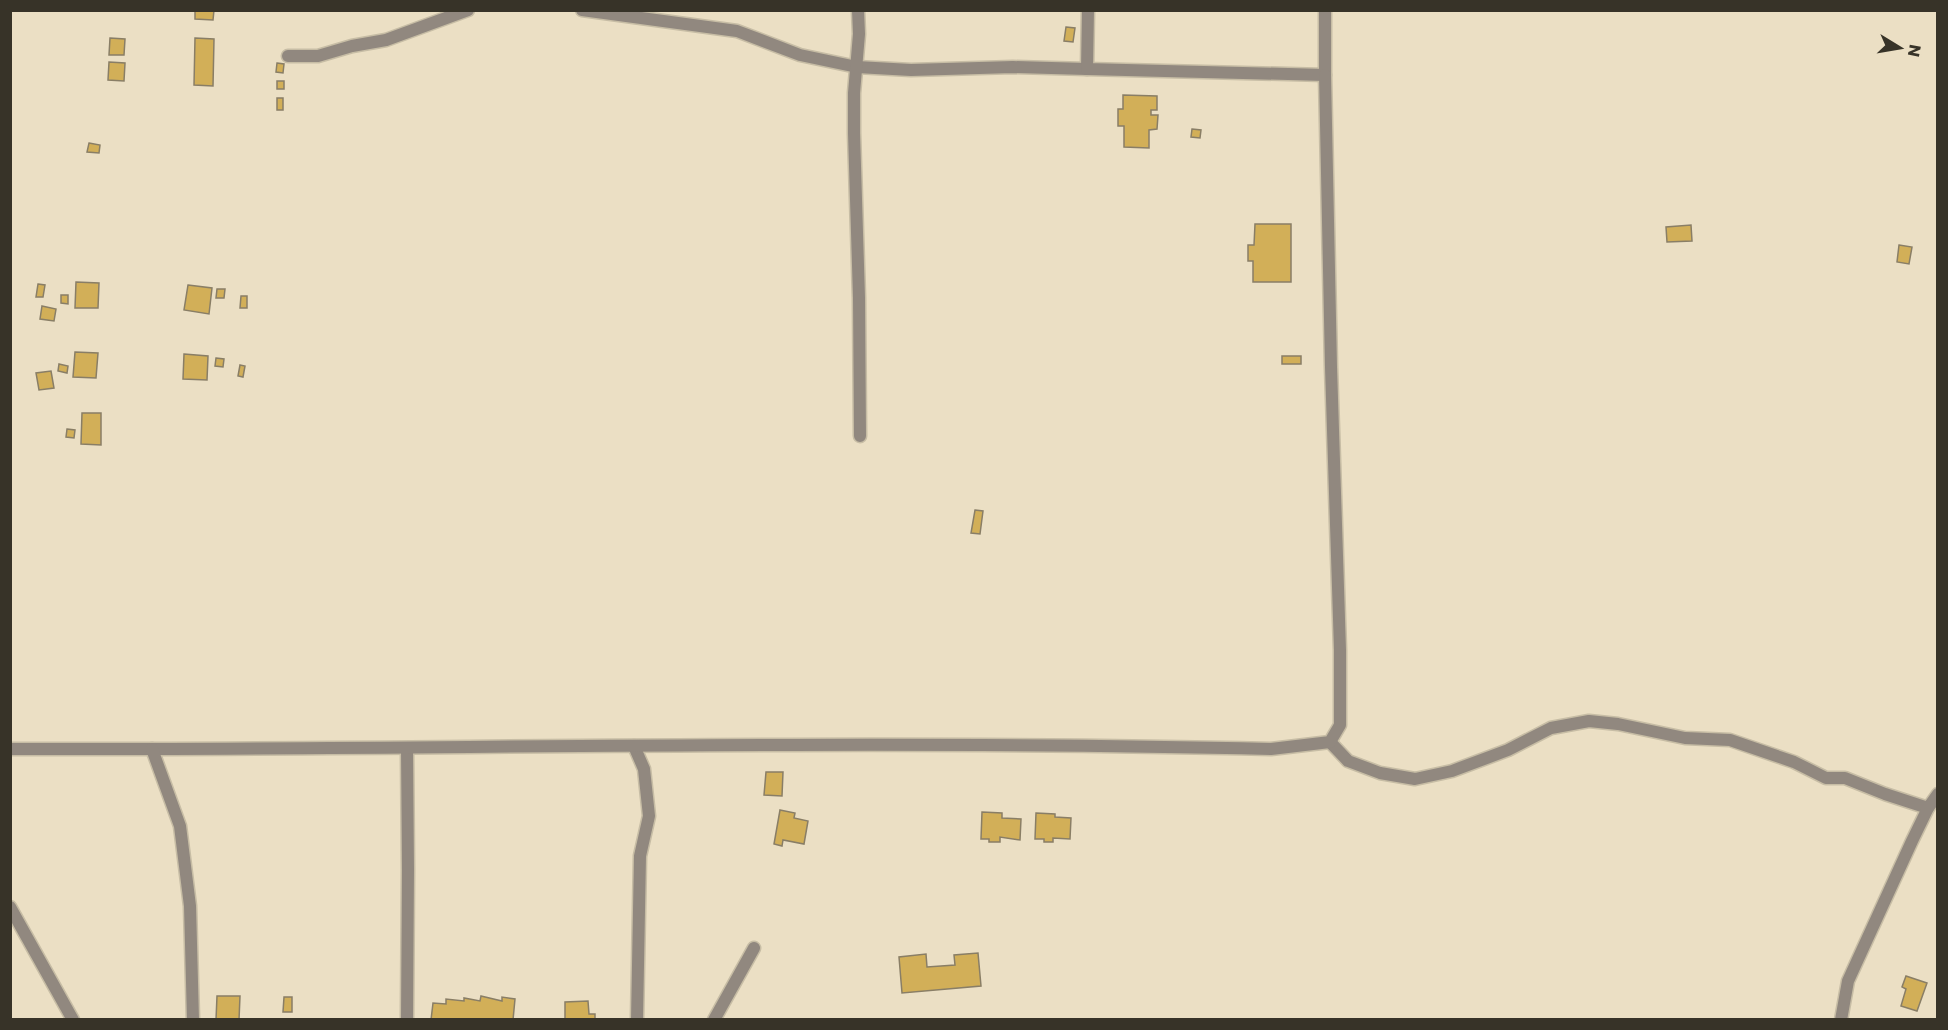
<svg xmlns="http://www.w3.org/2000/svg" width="1948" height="1030" font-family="Poppins,sans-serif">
<rect width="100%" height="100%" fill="#ebdfc4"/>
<g fill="#d2af58" stroke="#897e66" stroke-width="1.5">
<path d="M195,10H214L213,20L195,19Z"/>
<path d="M1066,27L1075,28L1073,42L1064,41Z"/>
<path d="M110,38L125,39L124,55H109Z"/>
<path d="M195,38L214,39L213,86L194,85Z"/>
<path d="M109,62L125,63L124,81L108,80Z"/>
<path d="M277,63L284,64L283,73L276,72Z"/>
<rect x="277" y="81" width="7" height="8"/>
<path d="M1123,95L1157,96V110H1151V115H1158L1157,129L1149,130V148L1124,147V126H1118V109H1123Z"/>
<rect x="277" y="98" width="6" height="12"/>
<path d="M1192,129L1201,130L1200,138L1191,137Z"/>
<path d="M89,143L100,145L99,153L87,152Z"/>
<path d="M1255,224H1291V282H1253V261H1248V245H1254Z"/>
<path d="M1691,225L1692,241L1667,242L1666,227Z"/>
<path d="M1899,245L1912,247L1909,264L1897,262Z"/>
<path d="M76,282L99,283L98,308H75Z"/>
<path d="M38,284L45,285L43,297H36Z"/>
<path d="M188,285L212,288L209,314L184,310Z"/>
<path d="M217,289H225L224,298H216Z"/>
<path d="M61,295H68V304L61,303Z"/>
<path d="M241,296H247V308H240Z"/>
<path d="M42,306L56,309L54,321L40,319Z"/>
<path d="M75,352L98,353L96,378L73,377Z"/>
<path d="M184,354L208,356L207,380L183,379Z"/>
<rect x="1282" y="356" width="19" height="8"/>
<path d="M216,358L224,359L223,367L215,366Z"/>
<path d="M59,364L68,366L67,373L58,371Z"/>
<path d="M240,365L245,366L243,377L238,376Z"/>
<path d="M51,371L54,388L39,390L36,373Z"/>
<path d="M82,413H101V445L81,444Z"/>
<path d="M67,429L75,430L74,438L66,437Z"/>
<path d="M975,510L983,511L980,534L971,533Z"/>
<path d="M766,772H783L782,796L764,795Z"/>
<path d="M780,810L795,813L794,818L808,821L804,844L783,840L782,846L774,844Z"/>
<path d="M982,812L1002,813V818L1021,819L1020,840L1000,837V842H989V839H981Z"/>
<path d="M1036,813L1055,814V817L1071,818L1070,839L1053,838V842H1044V839H1035Z"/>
<path d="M978,953L981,986L902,993L899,957L926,954L927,967L955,965L954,955Z"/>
<path d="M1906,976L1927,983L1917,1011L1901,1006L1906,989L1902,987Z"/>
<path d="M217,996H240L239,1020H216Z"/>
<path d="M481,996L502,1001V997L515,999L513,1020H431L433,1003L446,1004V999L464,1001V998L480,1001Z"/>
<path d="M284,997H292V1012H283Z"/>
<path d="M588,1001L589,1014H595V1020H565V1002Z"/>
</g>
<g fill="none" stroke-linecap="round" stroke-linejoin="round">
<g stroke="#c7bda5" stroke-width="15">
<g id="street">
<path d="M582,10L737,31L800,55L857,67L911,70L1013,67L1087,69"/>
<path d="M858,10L859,34L854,93V133L859,298L860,436"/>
<path d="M1088,10L1087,69L1325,75V10"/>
<path d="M288,56H318L352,46L386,40L468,10"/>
<path d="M1330,742L1348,761L1380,773L1415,779L1452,771L1508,750L1551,728L1589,721L1618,724L1685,738L1730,740L1794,762L1826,778H1845L1885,794L1928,808"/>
<path d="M634,746L644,769L649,816L640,856L637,1020"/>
<path d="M407,748L408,869L407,1020"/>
<path d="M10,749C431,750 851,739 1271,749L1330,742L1340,725V650L1331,367L1325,75"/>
<path d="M152,749L180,826L190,906L193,1020"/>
<path d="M10,907L73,1020"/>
<path d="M714,1020L754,948"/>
<path d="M1841,1020L1848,981L1912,841L1928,808L1938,794"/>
</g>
</g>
<use href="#street" stroke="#91887f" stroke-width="12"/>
</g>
<rect width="1948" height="1030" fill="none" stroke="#373328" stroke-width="24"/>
<g transform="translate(1900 48) rotate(101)" stroke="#ebdfc4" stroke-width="4.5" paint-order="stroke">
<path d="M0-4.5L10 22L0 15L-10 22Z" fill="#373328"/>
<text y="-9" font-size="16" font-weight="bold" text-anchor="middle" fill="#373328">N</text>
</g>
</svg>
